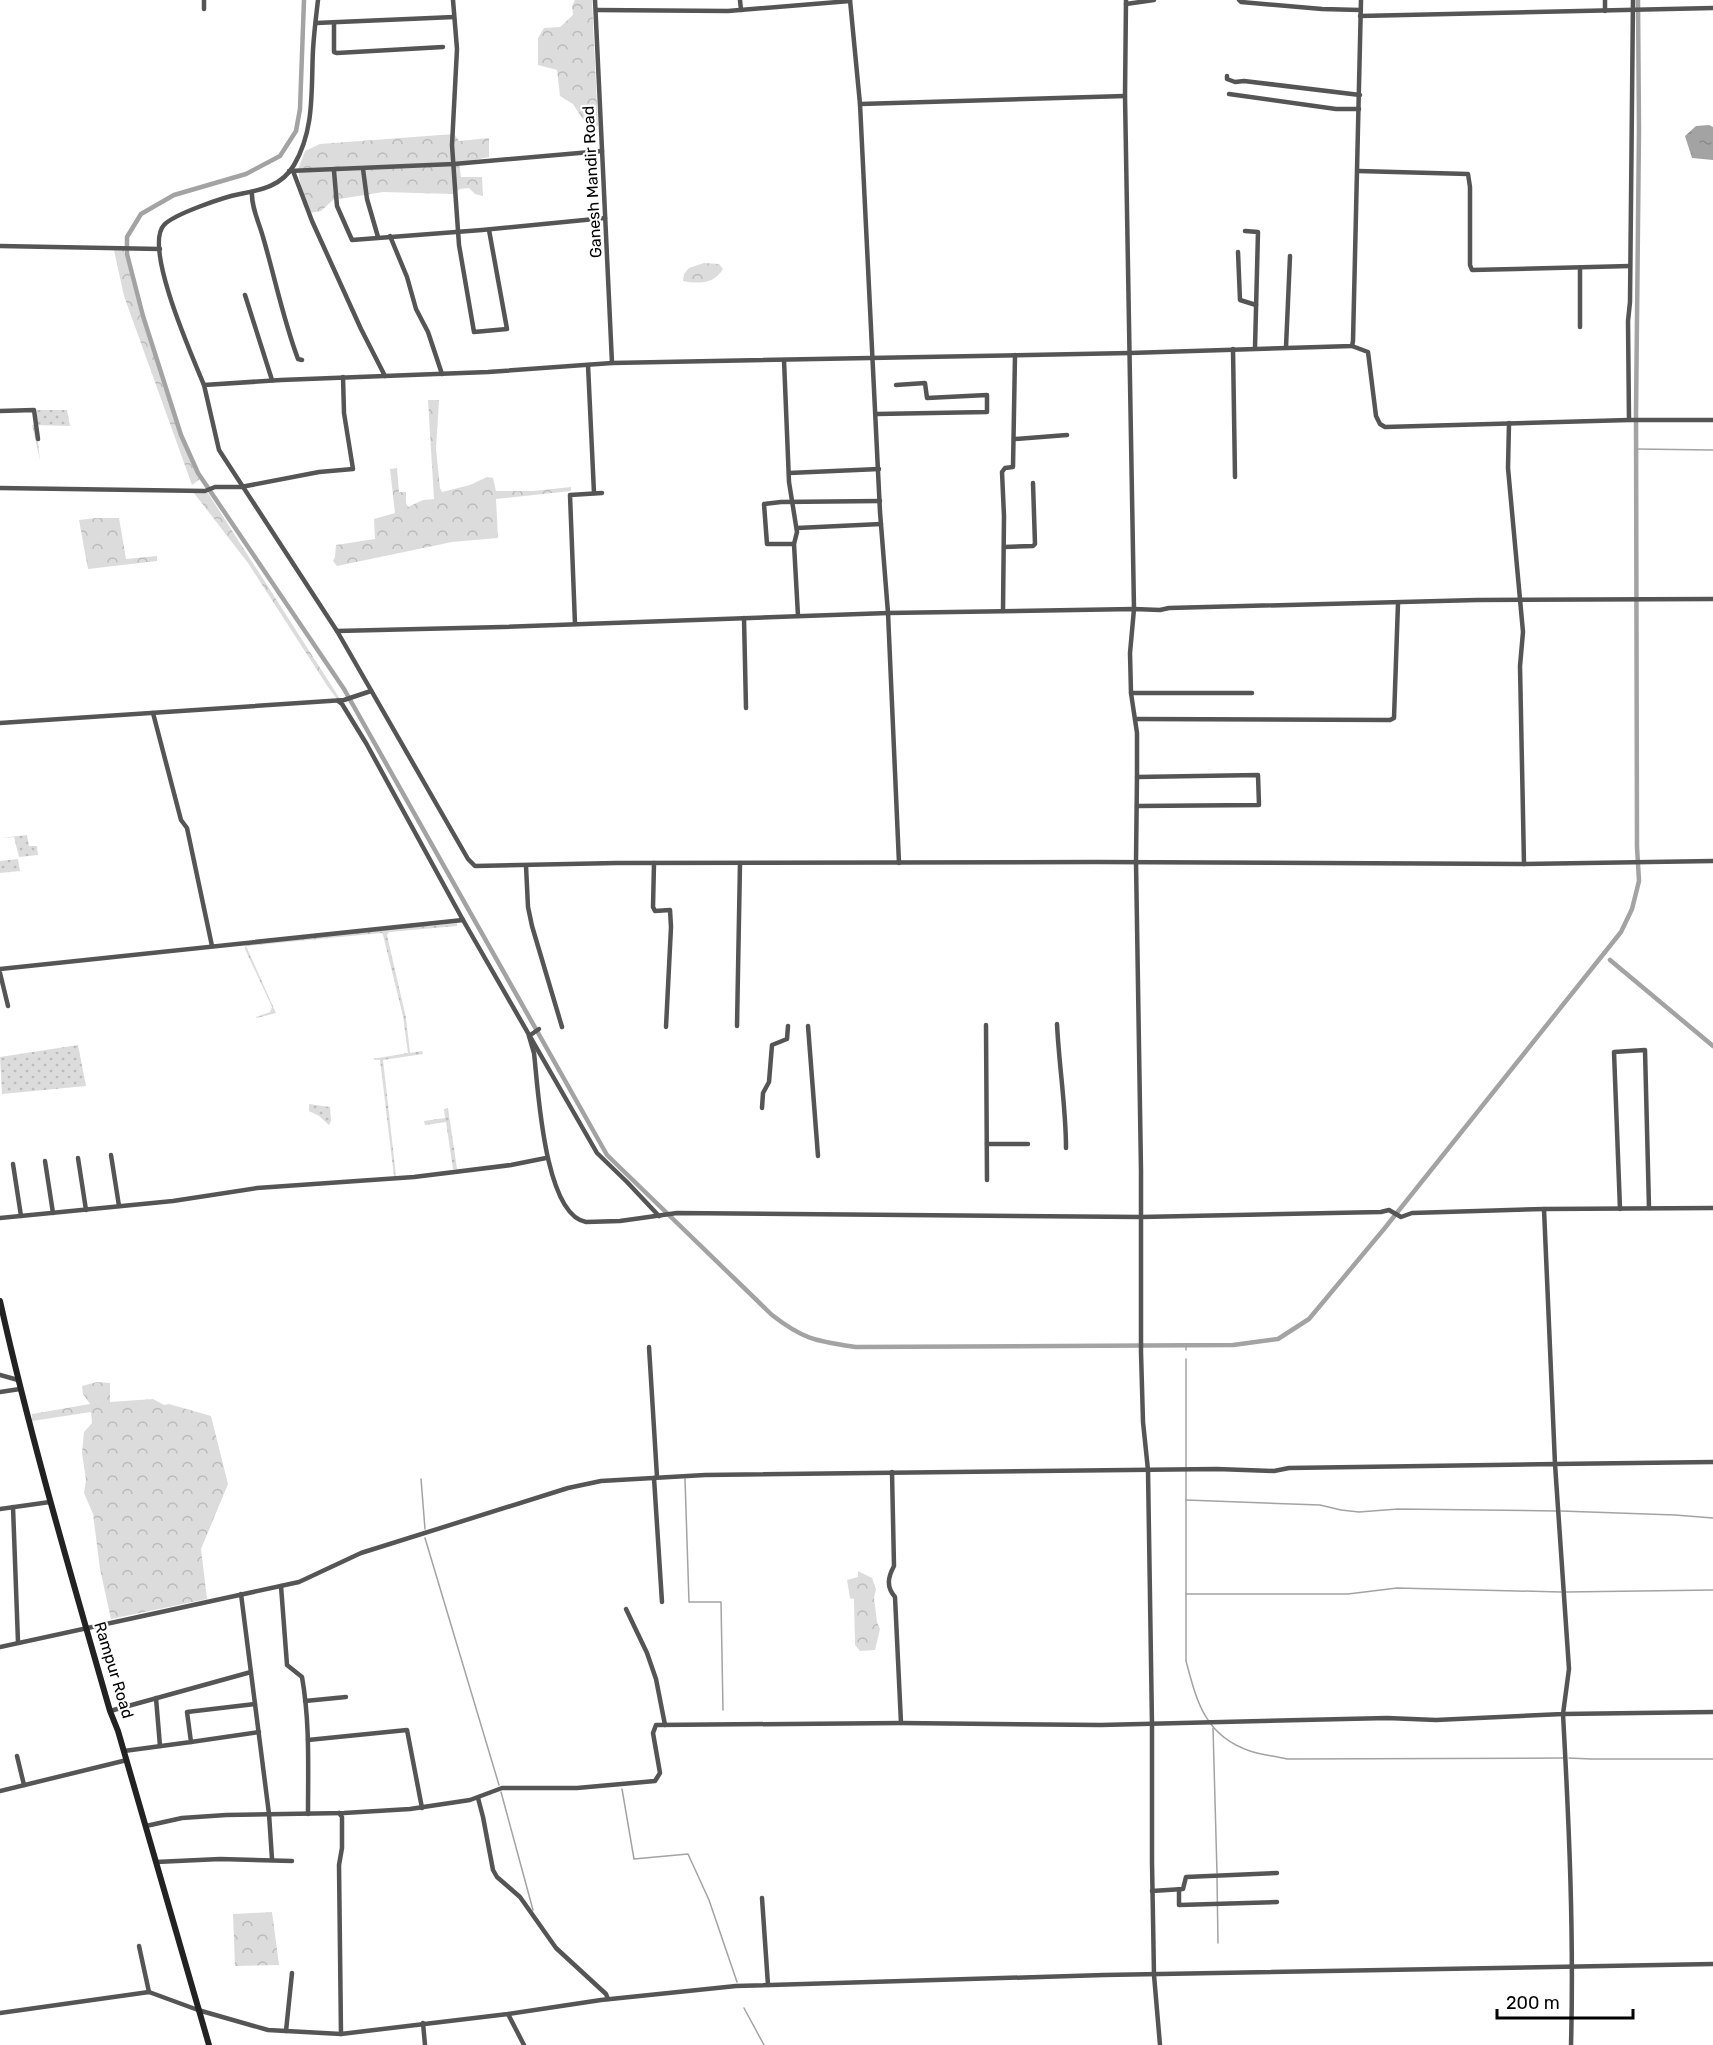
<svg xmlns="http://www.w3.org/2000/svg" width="1713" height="2045" font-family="Rubik,sans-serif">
<defs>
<pattern id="grass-dots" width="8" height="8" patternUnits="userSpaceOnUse" patternTransform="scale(1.5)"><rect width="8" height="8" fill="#dcdcdc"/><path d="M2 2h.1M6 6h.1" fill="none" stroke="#bbb" stroke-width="1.8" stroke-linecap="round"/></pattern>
<pattern id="forest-crowns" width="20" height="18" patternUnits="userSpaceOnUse" patternTransform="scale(1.5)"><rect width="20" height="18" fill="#dcdcdc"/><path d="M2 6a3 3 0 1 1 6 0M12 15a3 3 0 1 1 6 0" fill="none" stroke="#bbb"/></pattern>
<pattern id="water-ripples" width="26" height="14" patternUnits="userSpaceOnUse" patternTransform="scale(1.5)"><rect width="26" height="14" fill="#a3a3a3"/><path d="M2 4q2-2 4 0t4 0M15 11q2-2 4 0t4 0" fill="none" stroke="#8b8b8b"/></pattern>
</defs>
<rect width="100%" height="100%" fill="#fff"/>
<g fill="url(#grass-dots)">
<path d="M37,410H67L70,426L36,425L40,460L32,425H36Z"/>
<path d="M27,835L29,846H37L38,855L19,857L14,837L0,838Z"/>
<path d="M18,859L20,871L0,873V861Z"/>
<path d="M457,923V926L389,932L387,935L406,1018L410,1053L422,1051L423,1054L383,1060L396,1176H394L380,1060L372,1059L408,1053L403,1016L383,935L382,933L246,946L276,1013L257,1018L256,1017L270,1012L272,1007L245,949L246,943Z"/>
<path d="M78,1045L86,1086L2,1094L0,1057Z"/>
<path d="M309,1104L330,1107L331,1121L329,1125L319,1116L309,1111Z"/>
<path d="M448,1108L457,1169H453L446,1122L425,1125L424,1121L445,1118L444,1109Z"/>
</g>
<g fill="url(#forest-crowns)">
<path d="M575,0H592L598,126L588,127L573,104L560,96L557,70L538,65V38L544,28L560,27L573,15L572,6Z"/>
<path d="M454,134L459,141L489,138V157L459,163L461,177H482L483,196L475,194L469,188L460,189L453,194L383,192L333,200L321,211L310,213L304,204L298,170L305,151L320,144Z"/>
<path d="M114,250H124L141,316L179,435L200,479L192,485L124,296Z"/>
<path d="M704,263L719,264L723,269C714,284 699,284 683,281L684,274L689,268Z"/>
<path d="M428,400H439L436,449L440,488L442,492L470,485L487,477L493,478L496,491H533L571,487V491L496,499L498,538L452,542L337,566L333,561L335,557L336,545L375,539L374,519L395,513L390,469L397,468L399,492H406V503L408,507L423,500L434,499Z"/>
<path d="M194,493H208L340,699H337L328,687L248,563Z"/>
<path d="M96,518H119L126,559L157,556V561L88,569L79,520Z"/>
<path d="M97,1382L110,1383V1402L153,1399L164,1405L169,1404L211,1416L228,1484L201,1549L207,1599L111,1619L100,1569L93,1514L84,1493L86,1480L82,1453L84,1432L92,1423L91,1412L32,1421V1414L90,1404L83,1394L82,1386Z"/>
<path d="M858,1571L872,1578L876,1589L874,1598L877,1622L880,1629L875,1650L860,1651L855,1645L854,1599L850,1598L847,1580L858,1577Z"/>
<path d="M272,1912L279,1965L235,1966L233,1914Z"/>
</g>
<path fill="url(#water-ripples)" d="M1709,125L1713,127V160L1692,158L1685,136L1696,126Z"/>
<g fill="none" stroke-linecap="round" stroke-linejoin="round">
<g stroke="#a3a3a3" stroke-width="1.5">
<path d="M1636,449L1713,450"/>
<path d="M1186,1350V1346"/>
<path d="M1186,1359V1661C1197,1702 1205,1736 1250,1751C1262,1755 1275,1756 1287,1759L1563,1758"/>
<path d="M421,1479L425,1529"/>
<path d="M685,1479L689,1602H721L723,1710"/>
<path d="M1186,1500L1320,1505L1341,1510L1359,1512L1398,1509L1556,1511"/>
<path d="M1561,1511L1675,1515L1713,1518"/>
<path d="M425,1538L499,1785"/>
<path d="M1566,1592L1713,1590"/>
<path d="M1186,1594H1348L1397,1588L1561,1592"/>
<path d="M1213,1728L1217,1873"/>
<path d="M1569,1758L1591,1759H1713"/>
<path d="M622,1789L634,1859L688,1854L709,1900L737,1982"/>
<path d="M501,1792L533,1910"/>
<path d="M1217,1878L1218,1943"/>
<path d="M744,2008L764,2045"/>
</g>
<g stroke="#a3a3a3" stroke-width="4.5">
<path d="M304,0L300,109L296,131L280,156L246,174L174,195L141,214L127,237V254L143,316L181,435L198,473L344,689L607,1155L772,1315C804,1340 817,1341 856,1347L1233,1345L1278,1339L1309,1319L1384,1229L1621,932L1632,909L1639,881L1637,847L1636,413L1639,130L1638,0"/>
<path d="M1610,960L1713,1046"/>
</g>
<g stroke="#555" stroke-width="4.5">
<path d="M204,0V9"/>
<path d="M318,0C316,17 314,33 313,50C311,90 315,129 294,165C282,186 261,190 240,194C224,197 174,214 164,225C143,247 193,358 204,385L281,380L488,372L612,363L1130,353L1352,346L1353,341L1361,0"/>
<path d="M453,0L457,49L452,145L459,245L474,332L507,329L489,230"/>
<path d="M595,0L612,363"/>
<path d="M740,0L741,10"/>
<path d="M850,0L860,104L880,512L888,613L899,863"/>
<path d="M1126,0L1125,96L1134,609L1130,653L1131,693L1137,733V775L1136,862L1141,1170V1352L1143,1422L1148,1470L1152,1724V1862L1154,1975L1160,2045"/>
<path d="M1239,0L1241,2L1322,9L1360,10"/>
<path d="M1605,0V11"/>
<path d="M1126,4L1154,0"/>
<path d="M596,10L728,11L850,1"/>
<path d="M1360,16L1713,8"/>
<path d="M316,23L454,17"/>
<path d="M334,23V52L337,53L443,47"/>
<path d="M1227,76V79L1235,82L1244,81L1360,95"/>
<path d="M1229,94L1336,109H1359"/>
<path d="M860,104L1125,96"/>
<path d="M363,169L367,199L378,237"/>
<path d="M289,171L454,164L602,151"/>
<path d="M293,171L312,221L361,329L385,376"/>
<path d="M334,171L337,206L352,240L482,230L605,218"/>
<path d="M1358,171L1468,174L1470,187V265L1472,270L1630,266"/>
<path d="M252,192C251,207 259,222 263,237C275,278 283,319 298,359L302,360"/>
<path d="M1245,231L1258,232L1255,348"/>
<path d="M390,236L407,277L416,309L428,332L442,374"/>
<path d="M0,246L160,249"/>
<path d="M1238,252L1240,300L1256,305"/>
<path d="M245,295L272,380"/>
<path d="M1580,327V268"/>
<path d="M1352,346L1368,352L1376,416L1380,424L1385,427L1629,420H1713"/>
<path d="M1286,347L1290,256"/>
<path d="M1233,349L1235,477"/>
<path d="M784,360L789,482L797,532L794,544L798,616"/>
<path d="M588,365L594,493"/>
<path d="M204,385L219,450L337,631L468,859L475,866L616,863L1096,862L1524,864L1713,861"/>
<path d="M0,411L34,410L38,439"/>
<path d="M877,414L987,412V395L927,398L925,383L896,385"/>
<path d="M1629,420L1628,321L1630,302L1633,0"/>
<path d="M1509,423L1508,468L1523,632L1520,666L1524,864"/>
<path d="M1015,439L1067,435"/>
<path d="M789,473L879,469"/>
<path d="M0,488L205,491L215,487H241L319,472L353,469L344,413L343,377"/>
<path d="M797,528L881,524"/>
<path d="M794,544H767L764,504L781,502L880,501"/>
<path d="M1004,547L1033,546L1035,544L1033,483"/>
<path d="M1003,611L1004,516L1002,472L1005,468L1013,467L1015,355"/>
<path d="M744,618L746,708"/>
<path d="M575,624L570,495L602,493"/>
<path d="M337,631L502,627L888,613L1134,609L1160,610L1169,608L1477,600L1713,599"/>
<path d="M1131,693H1252"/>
<path d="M338,701L342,704L366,743L463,920"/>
<path d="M153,713L181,820L187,828L212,946"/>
<path d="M1135,719L1390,720L1394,718L1398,603"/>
<path d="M0,723L344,700L371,691"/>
<path d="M1137,806L1259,805L1258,775L1137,777"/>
<path d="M654,863L653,907L655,911L670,910L671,927L666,1027"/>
<path d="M526,866L528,907L532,926L562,1027"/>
<path d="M0,969L463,920L597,1153L627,1182L659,1216"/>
<path d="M0,973L8,1006"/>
<path d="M1057,1024C1059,1066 1066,1107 1066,1148"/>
<path d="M986,1025L987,1180"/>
<path d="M737,1026L740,863"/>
<path d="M808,1026L818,1156"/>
<path d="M529,1036L534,1053C538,1087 544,1215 586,1222L620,1221L677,1213L1141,1217L1381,1212L1389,1210L1401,1217L1412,1213L1544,1209L1713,1208"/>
<path d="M529,1036L539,1029"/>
<path d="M762,1108L763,1093L769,1082L772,1045L787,1039L788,1026"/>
<path d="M987,1144H1028"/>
<path d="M111,1155L119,1206"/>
<path d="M78,1158L86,1210"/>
<path d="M45,1161L53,1213"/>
<path d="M13,1164L21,1216"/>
<path d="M1544,1209L1555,1464L1713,1462"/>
<path d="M1620,1209L1614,1052L1645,1050L1649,1208"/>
<path d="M0,1218L173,1201L257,1188L414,1177L511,1165L546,1158"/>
<path d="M649,1347L657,1477"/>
<path d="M0,1375L18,1380"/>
<path d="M0,1392L20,1389"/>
<path d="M892,1472L894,1566C888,1577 886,1587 895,1597L901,1723"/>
<path d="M654,1478L662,1602"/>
<path d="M13,1507L18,1642"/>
<path d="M0,1509L50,1502"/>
<path d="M281,1586L287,1665L302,1677C310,1722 308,1768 308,1814"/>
<path d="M241,1594L269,1814L272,1859"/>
<path d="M626,1609L647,1653L656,1679L665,1725"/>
<path d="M0,1647L299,1582L361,1553L568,1488L601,1481L705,1475L1217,1469L1274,1471L1289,1468L1555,1464L1569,1669L1563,1714L1436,1720L1387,1718L1101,1725L901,1723L656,1725L653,1733L660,1773L655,1781L577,1788H502L470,1800L410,1809L344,1813L226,1815L182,1818L146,1826"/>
<path d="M156,1698L160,1746"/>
<path d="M305,1701L346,1697"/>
<path d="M110,1711L251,1672"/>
<path d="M308,1740L407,1730L422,1808"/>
<path d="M191,1742L259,1732"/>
<path d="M124,1751L191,1742L187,1712L255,1704"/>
<path d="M17,1756L24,1785"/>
<path d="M0,1791L127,1760"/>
<path d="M478,1798L483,1817L493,1870L497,1877L520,1897L556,1948L606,1994L608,1999"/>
<path d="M339,1813L342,1817V1848L339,1865L341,2034"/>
<path d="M156,1862L220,1859L292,1861"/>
<path d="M1179,1889V1905L1277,1902"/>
<path d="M1152,1891L1183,1889L1186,1877L1277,1873"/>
<path d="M762,1898L768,1985"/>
<path d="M139,1946L149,1992"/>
<path d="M0,2013L149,1992L198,2010L268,2030L341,2034L508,2014L601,2000L736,1986L1104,1975L1713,1964"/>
<path d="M508,2014L524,2045"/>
<path d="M423,2023L425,2045"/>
<path d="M286,2031L292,1973"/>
<path d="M1571,2045C1574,1934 1569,1824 1563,1714L1713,1712"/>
</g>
<path stroke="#222" stroke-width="6" d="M0,1301C31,1440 71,1575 110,1711L118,1731L209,2045"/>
</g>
<g text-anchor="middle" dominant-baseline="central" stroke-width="4.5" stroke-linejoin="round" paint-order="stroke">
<g font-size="16" fill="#000" stroke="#fff">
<text transform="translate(592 182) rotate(-93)">Ganesh Mandir Road</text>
<text transform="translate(114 1670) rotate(73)">Rampur Road</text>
</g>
</g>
<path d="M1497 2009v9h136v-9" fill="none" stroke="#000000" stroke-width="3"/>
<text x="1506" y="2009" font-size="18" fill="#000000" stroke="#ffffff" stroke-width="4.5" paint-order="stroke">200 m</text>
</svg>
